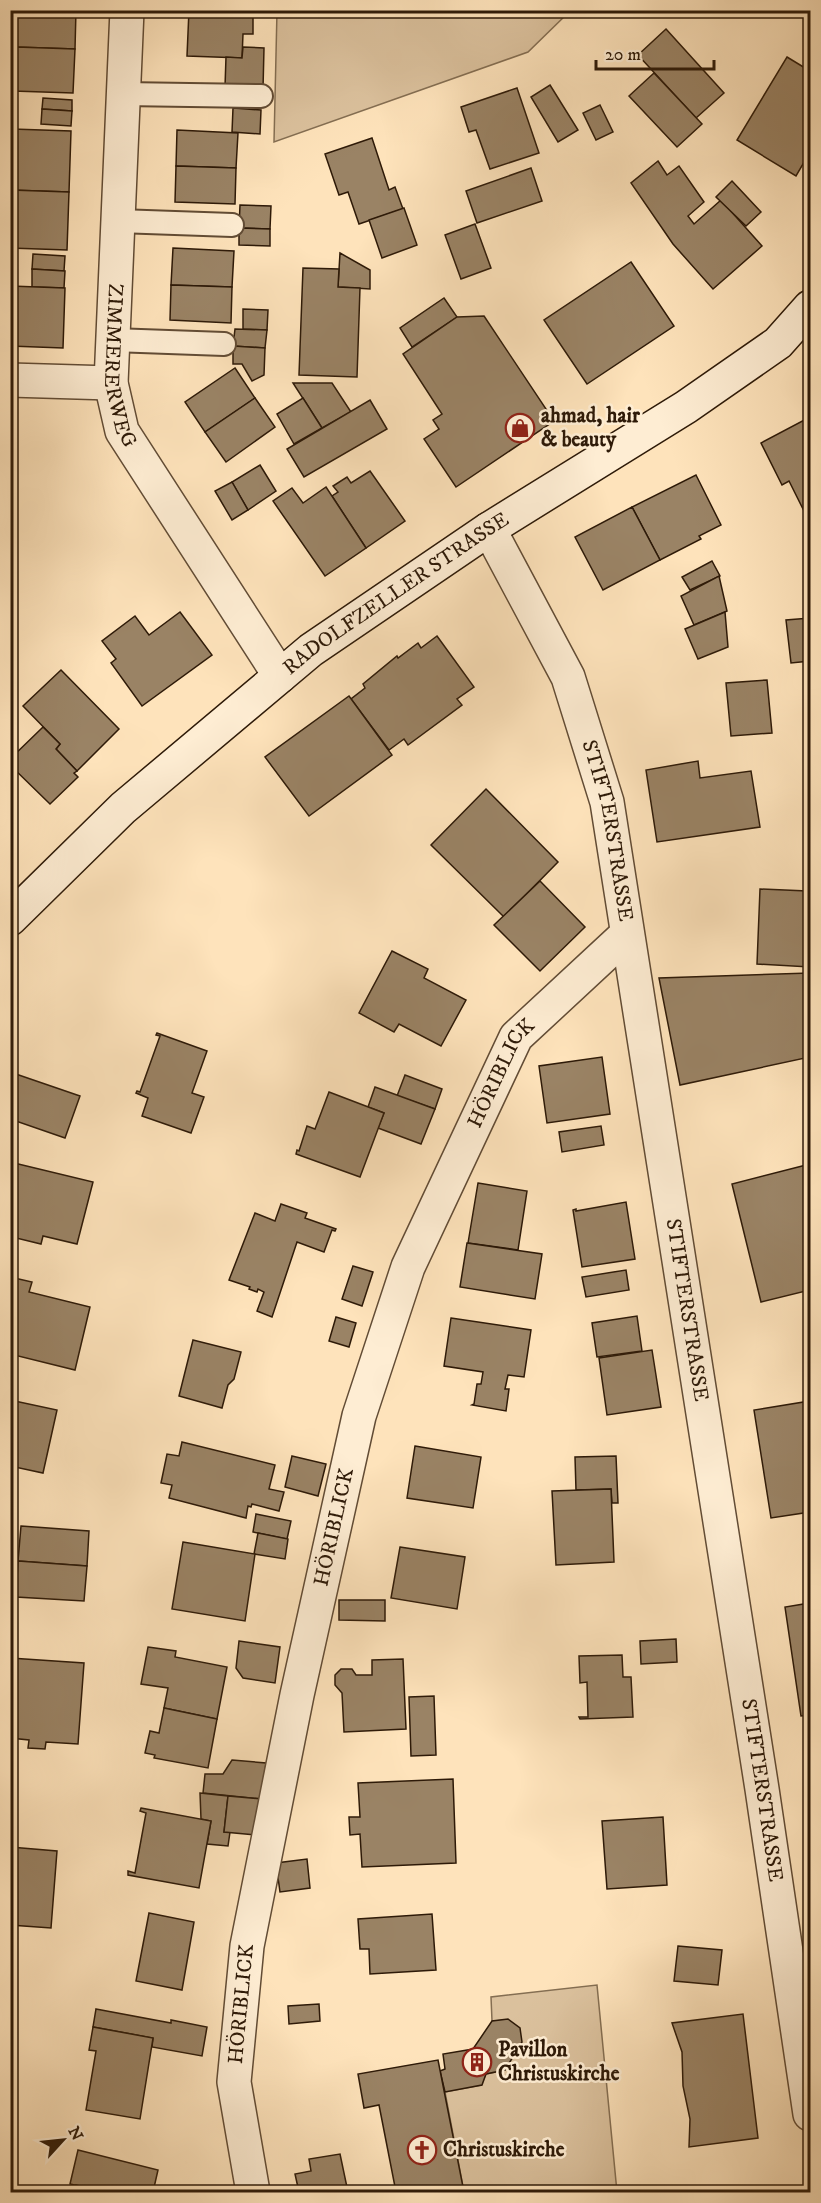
<svg xmlns="http://www.w3.org/2000/svg" width="821" height="2203" font-family="'IM FELL DW Pica',serif">
<rect width="100%" height="100%" fill="#fee3bb"/>
<filter id="stains"><feTurbulence type="fractalNoise" baseFrequency=".00333" numOctaves="4"/><feColorMatrix values="0 0 0 0 .2 0 0 0 0 .09 0 0 0 0 .02 0 0 0 .5 -.17"/></filter>
<radialGradient id="worn" r=".72"><stop offset=".6" stop-color="#630" stop-opacity="0"/><stop offset="1" stop-color="#630" stop-opacity=".3"/></radialGradient>
<g fill="#dbc19d" stroke="#846e52" stroke-width="1.5">
<path d="M277,11V10L570,11L528,52L274,142Z"/>
<path d="M597,1985L617,2192H464L445,2092L481,2085L486,2074L505,2070L508,2020L492,2021L491,1997Z"/>
</g>
<g fill="#9a8365" stroke="#2e1a08" stroke-width="1.5">
<path d="M17,10H76L75,49L16,47Z"/>
<path d="M189,10H244V15H253V34H243L242,58L187,56Z"/>
<path d="M666,29L724,93L696,118L638,55Z"/>
<path d="M16,47L75,49L73,93L13,91Z"/>
<path d="M243,47L264,48L263,89L225,87L226,57L242,58Z"/>
<path d="M787,57L810,71V152L796,176L737,140Z"/>
<path d="M654,73L702,124L677,147L629,96Z"/>
<path d="M550,85L578,130L558,142L531,97Z"/>
<path d="M517,88L539,153L490,169L476,130L469,132L461,107Z"/>
<path d="M43,98L72,100V111L42,109Z"/>
<path d="M600,105L613,132L596,140L583,113Z"/>
<path d="M233,108L261,110L260,134L232,132Z"/>
<path d="M42,109L72,111L71,126L41,124Z"/>
<path d="M12,129L71,131L69,192L10,190Z"/>
<path d="M177,130L238,133L236,168L176,166Z"/>
<path d="M372,138L389,190L395,187L403,209L359,224L348,192L339,195L325,154Z"/>
<path d="M658,161L667,175L679,166L704,202L688,216L694,224L721,200L762,246L713,289L673,244L631,183Z"/>
<path d="M176,166L236,168L235,204L175,202Z"/>
<path d="M531,168L542,201L477,223L466,191Z"/>
<path d="M732,181L761,212L746,226L716,197Z"/>
<path d="M10,190L69,192L67,250L10,248Z"/>
<path d="M240,205L271,206L270,229L239,228Z"/>
<path d="M404,208L417,245L382,258L369,220Z"/>
<path d="M475,224L491,268L461,279L445,235Z"/>
<path d="M239,228L270,229V246L239,245Z"/>
<path d="M173,248L234,251L232,287L171,285Z"/>
<path d="M340,253L370,270V289L338,287Z"/>
<path d="M33,254L65,256L64,271L32,269Z"/>
<path d="M631,262L674,326L587,384L544,320Z"/>
<path d="M303,268L339,269L338,287L360,288L357,377L299,375Z"/>
<path d="M32,269L65,271L64,288L32,287Z"/>
<path d="M171,285L232,287L231,323L170,320Z"/>
<path d="M10,286L65,288L63,348L10,346Z"/>
<path d="M444,298L457,317L412,347L400,328Z"/>
<path d="M243,309L268,310L267,330L243,329Z"/>
<path d="M484,316L554,421L456,487L424,439L439,429L433,420L442,414L403,354L457,317Z"/>
<path d="M235,329L267,330L265,348L233,346Z"/>
<path d="M233,346L265,348L264,375L252,381L242,364H233Z"/>
<path d="M235,368L255,398L205,432L185,402Z"/>
<path d="M293,383H332L351,412L322,428Z"/>
<path d="M255,398L275,427L226,462L205,432Z"/>
<path d="M303,398L322,428L294,444L277,414Z"/>
<path d="M370,400L387,429L304,477L287,449Z"/>
<path d="M810,417V523L789,481L782,485L761,443Z"/>
<path d="M260,465L276,491L248,510L232,482Z"/>
<path d="M370,471L405,521L366,548L332,496L338,492L333,486L347,477L351,483Z"/>
<path d="M696,475L721,525L699,536L701,539L660,560L632,507Z"/>
<path d="M232,482L248,510L232,520L215,491Z"/>
<path d="M326,487L366,548L325,576L273,501L292,488L303,503Z"/>
<path d="M632,507L660,560L603,590L575,537Z"/>
<path d="M712,561L720,576L690,590L682,577Z"/>
<path d="M719,576L727,611L694,625L681,596Z"/>
<path d="M180,612L212,655L142,706L111,663L116,659L102,641L135,616L149,635Z"/>
<path d="M725,612L728,647L698,659L685,629Z"/>
<path d="M810,618V661L791,663L786,620Z"/>
<path d="M437,636L474,687L457,699L462,705L408,745L404,739L389,750L351,699L365,688L363,684L397,656L398,658L418,643L421,648Z"/>
<path d="M61,670L119,729L77,771L56,749L60,744L23,706Z"/>
<path d="M767,680L772,733L731,736L726,683Z"/>
<path d="M349,696L392,755L309,816L265,757Z"/>
<path d="M43,727L60,744L56,749L77,771L74,773L78,777L50,804L10,765V759Z"/>
<path d="M698,761L700,778L751,771L760,827L657,842L646,770Z"/>
<path d="M486,789L558,862L504,917L431,845Z"/>
<path d="M540,881L585,927L540,971L494,925Z"/>
<path d="M760,889L807,891L806,908H810V967L757,964Z"/>
<path d="M392,951L428,969L424,978L466,1000L441,1046L399,1024L394,1032L359,1013Z"/>
<path d="M810,973V1057L680,1085L659,978Z"/>
<path d="M157,1033L207,1051L192,1093L204,1097L191,1133L142,1116L148,1098L136,1093L137,1091L140,1092L160,1036L156,1035Z"/>
<path d="M602,1057L610,1114L547,1123L539,1066Z"/>
<path d="M10,1072L80,1096L65,1138L10,1119Z"/>
<path d="M405,1075L442,1089L435,1109L397,1096Z"/>
<path d="M375,1087L435,1109L421,1144L378,1128L384,1113L368,1107Z"/>
<path d="M329,1092L384,1113L360,1177L296,1154L297,1150L299,1151L307,1126L315,1129Z"/>
<path d="M601,1126L604,1145L562,1152L559,1132Z"/>
<path d="M10,1162L93,1182L77,1244L43,1236L41,1244L12,1237L13,1229L10,1228Z"/>
<path d="M810,1164V1290L761,1302L732,1184Z"/>
<path d="M478,1183L527,1191L518,1250L468,1243Z"/>
<path d="M626,1202L635,1259L582,1267L573,1210L576,1209V1211Z"/>
<path d="M281,1204L307,1213L305,1218L336,1229L335,1231L332,1230L324,1252L297,1242L272,1317L257,1311L264,1292L258,1289L257,1292L249,1289L250,1287L229,1280L255,1213L275,1221Z"/>
<path d="M467,1243L542,1254L535,1299L460,1287Z"/>
<path d="M353,1266L373,1272L362,1306L342,1299Z"/>
<path d="M626,1270L629,1290L586,1297L582,1277Z"/>
<path d="M10,1277L32,1282L29,1292L90,1307L75,1370L10,1354Z"/>
<path d="M637,1316L642,1351L597,1357L592,1323Z"/>
<path d="M336,1317L356,1323L349,1347L329,1341Z"/>
<path d="M451,1318L531,1330L524,1377L508,1375L505,1389H509L506,1411L472,1405L474,1404L477,1384H481L483,1372L444,1366Z"/>
<path d="M193,1340L241,1352L234,1379L228,1385L222,1408L179,1396Z"/>
<path d="M652,1350L661,1407L607,1415L599,1358Z"/>
<path d="M10,1400L57,1410L43,1473L10,1466Z"/>
<path d="M810,1401V1512L771,1518L754,1410Z"/>
<path d="M182,1442L275,1465L269,1489L284,1492L279,1511L252,1504L251,1507L248,1506L246,1518L169,1498L172,1485L161,1483L167,1454L179,1456Z"/>
<path d="M415,1446L481,1457L473,1508L407,1498Z"/>
<path d="M292,1456L326,1464L318,1496L285,1487Z"/>
<path d="M616,1456L618,1503H612L611,1489L576,1490L575,1457Z"/>
<path d="M611,1489L614,1562L556,1565L552,1491Z"/>
<path d="M256,1514L291,1521L287,1539L253,1532Z"/>
<path d="M21,1526L89,1531L87,1566L18,1561Z"/>
<path d="M258,1533L288,1539L285,1559L254,1554Z"/>
<path d="M183,1542L255,1554L245,1621L172,1609Z"/>
<path d="M400,1547L465,1557L457,1609L391,1598Z"/>
<path d="M18,1561L87,1566L84,1601L16,1597Z"/>
<path d="M339,1600H385V1621L339,1620Z"/>
<path d="M810,1603V1715L801,1716L785,1607Z"/>
<path d="M676,1639L677,1662L641,1664L640,1641Z"/>
<path d="M239,1641L280,1647L275,1683L243,1678L236,1668Z"/>
<path d="M148,1647L176,1651L175,1657L227,1667L217,1719L164,1708L168,1688L141,1684Z"/>
<path d="M622,1655L623,1677H631L633,1717L580,1719L579,1717H588L587,1682L580,1683L579,1656Z"/>
<path d="M10,1658L84,1663L78,1744L46,1742L45,1749L28,1748L29,1740L10,1738Z"/>
<path d="M403,1659L406,1729L344,1732L342,1693L335,1685V1675L341,1669H352L356,1675H372V1660Z"/>
<path d="M434,1696L436,1755L411,1756L409,1697Z"/>
<path d="M164,1708L217,1719L208,1768L154,1758L155,1755L145,1753L150,1731L159,1733Z"/>
<path d="M232,1760L266,1763L262,1799L203,1793L205,1774H223Z"/>
<path d="M453,1779L456,1863L362,1867L360,1834L350,1835L349,1817H360L358,1783Z"/>
<path d="M200,1793L228,1796L224,1832H230L228,1846L207,1844L211,1821L201,1819Z"/>
<path d="M228,1796L262,1799L257,1835L224,1832Z"/>
<path d="M141,1808L211,1821L199,1888L128,1875V1871L135,1873L146,1813L140,1811Z"/>
<path d="M663,1817L667,1885L607,1889L602,1821Z"/>
<path d="M10,1847L57,1851L51,1928L10,1925Z"/>
<path d="M307,1859L310,1888L280,1892L276,1863Z"/>
<path d="M149,1913L194,1922L182,1990L136,1981Z"/>
<path d="M432,1914L436,1970L370,1974L369,1949H360L358,1919Z"/>
<path d="M678,1946L722,1950L718,1985L674,1981Z"/>
<path d="M319,2004L320,2021L289,2024L288,2006Z"/>
<path d="M96,2009L171,2023V2020L207,2027L202,2056L152,2047L153,2038L93,2027Z"/>
<path d="M743,2014L758,2138L689,2147L690,2119L683,2086L682,2052L672,2023Z"/>
<path d="M508,2019L520,2028L522,2042L505,2070L486,2074L482,2085L445,2092L440,2071L445,2069L443,2054L473,2049L492,2021Z"/>
<path d="M93,2027L153,2038L140,2119L86,2110L96,2051L89,2050Z"/>
<path d="M438,2060L464,2192H396L379,2105L364,2108L358,2074Z"/>
<path d="M78,2150L158,2170L153,2192H106L70,2184Z"/>
<path d="M340,2154L348,2192H299L295,2174L311,2171L309,2159Z"/>
<path d="M76,2185L106,2192H74Z"/>
</g>
<g fill="none" stroke-linecap="round" stroke-linejoin="round">
<g stroke="#624c35" stroke-width="26">
<g id="lane">
<path d="M123,94L261,96"/>
<path d="M118,221L232,225"/>
<path d="M113,340L224,344"/>
</g>
</g>
<g stroke="#624c35" stroke-width="36">
<g id="street">
<path id="s1" d="M127,10L111,383L122,431L280,676"/>
<path d="M10,380L111,383"/>
<path id="s2" d="M489,529L568,677L607,802L762,1789L810,2114"/>
<path id="s3" d="M253,2192L234,2082L247,1946L297,1695L359,1416L408,1267L516,1037L627,934"/>
</g>
</g>
<g stroke="#2e1a08" stroke-width="36">
<g id="secondary">
<path id="s4" d="M10,919L123,808L311,650L489,529L686,407L778,343L810,307"/>
</g>
</g>
<use href="#lane" stroke="#feedd3" stroke-width="22"/>
<use href="#street" stroke="#feedd3" stroke-width="33"/>
<use href="#secondary" stroke="#feedd3" stroke-width="33"/>
</g>
<defs>
<g id="shop-ring" transform="scale(1.5)"><circle r="9.5" fill="#feedd3" stroke="#8f2418" stroke-width="1.5"/><path d="M-5-2.5h2.3a2.7 3.5 0 0 1 5.4 0H5L5.5 6h-11ZM-1.5-2.5h3a1.5 2.3 0 0 0-3 0Z" fill="#8f2418"/></g>
<g id="building-ring" transform="scale(1.5)"><circle r="9.5" fill="#feedd3" stroke="#8f2418" stroke-width="1.5"/><path d="M-4-6H4V6H1V3H-1V6H-4ZM-2.5-4.3h1.7v1.8h-1.7ZM.8-4.3h1.7v1.8H.8ZM-2.5-1h1.7V.8h-1.7ZM.8-1h1.7V.8H.8Z" fill="#8f2418"/></g>
<g id="church-ring" transform="scale(1.5)"><circle r="9.5" fill="#feedd3" stroke="#8f2418" stroke-width="1.5"/><path d="M-1.2-6h2.4v3.5h3.3v2.4h-3.3V6h-2.4V-.1h-3.3v-2.4h3.3Z" fill="#8f2418"/></g>
</defs>
<g fill-rule="evenodd">
<use href="#shop-ring" x="520" y="428"/>
<use href="#building-ring" x="477" y="2062"/>
<use href="#church-ring" x="422" y="2150"/>
</g>
<g text-anchor="middle" dominant-baseline="central" stroke-width="5" stroke-linejoin="round" paint-order="stroke">
<g font-size="21" fill="#2e1a08" stroke="#feedd3">
<text stroke="none"><textPath href="#s1" startOffset="357">ZIMMERERWEG</textPath></text>
<text stroke="none"><textPath href="#s4" startOffset="506">RADOLFZELLER STRASSE</textPath></text>
<text stroke="none"><textPath href="#s2" startOffset="327">STIFTERSTRASSE</textPath></text>
<text stroke="none"><textPath href="#s3" startOffset="1162">HÖRIBLICK</textPath></text>
<text stroke="none"><textPath href="#s2" startOffset="813">STIFTERSTRASSE</textPath></text>
<text stroke="none"><textPath href="#s3" startOffset="676">HÖRIBLICK</textPath></text>
<text stroke="none"><textPath href="#s2" startOffset="1299">STIFTERSTRASSE</textPath></text>
<text stroke="none"><textPath href="#s3" startOffset="190">HÖRIBLICK</textPath></text>
</g>
<g font-size="21" font-weight="bold" fill="#2e1a08" stroke="#feedd3" text-anchor="start">
<text x="541" y="416">ahmad, hair<tspan x="541" dy="24">&amp; beauty</tspan></text>
<text x="498" y="2050">Pavillon<tspan x="498" dy="24">Christuskirche</tspan></text>
<text x="443" y="2150">Christuskirche</text>
</g>
</g>
<rect width="821" height="2203" fill="none" stroke="#fee3bb" stroke-width="36"/>
<rect x="12" y="12" width="797" height="2179" fill="none" stroke="#2e1a08" stroke-width="3"/>
<rect x="18" y="18" width="785" height="2167" fill="none" stroke="#2e1a08" stroke-width="1.5"/>
<g transform="translate(63 2140) rotate(63)" stroke="#feedd3" stroke-width="4.5" paint-order="stroke">
<path d="M0-4.5L10 22L0 15L-10 22Z" fill="#2e1a08"/>
<text y="-9" font-size="16" font-weight="bold" text-anchor="middle" fill="#2e1a08">N</text>
</g>
<path d="M596 60v9h118v-9" fill="none" stroke="#2e1a08" stroke-width="3"/>
<text x="605" y="60" font-size="18" fill="#2e1a08" stroke="#feedd3" stroke-width="4.5" paint-order="stroke">20 m</text>
<rect width="100%" height="100%" filter="url(#stains)"/>
<rect width="100%" height="100%" fill="url(#worn)"/>
</svg>
